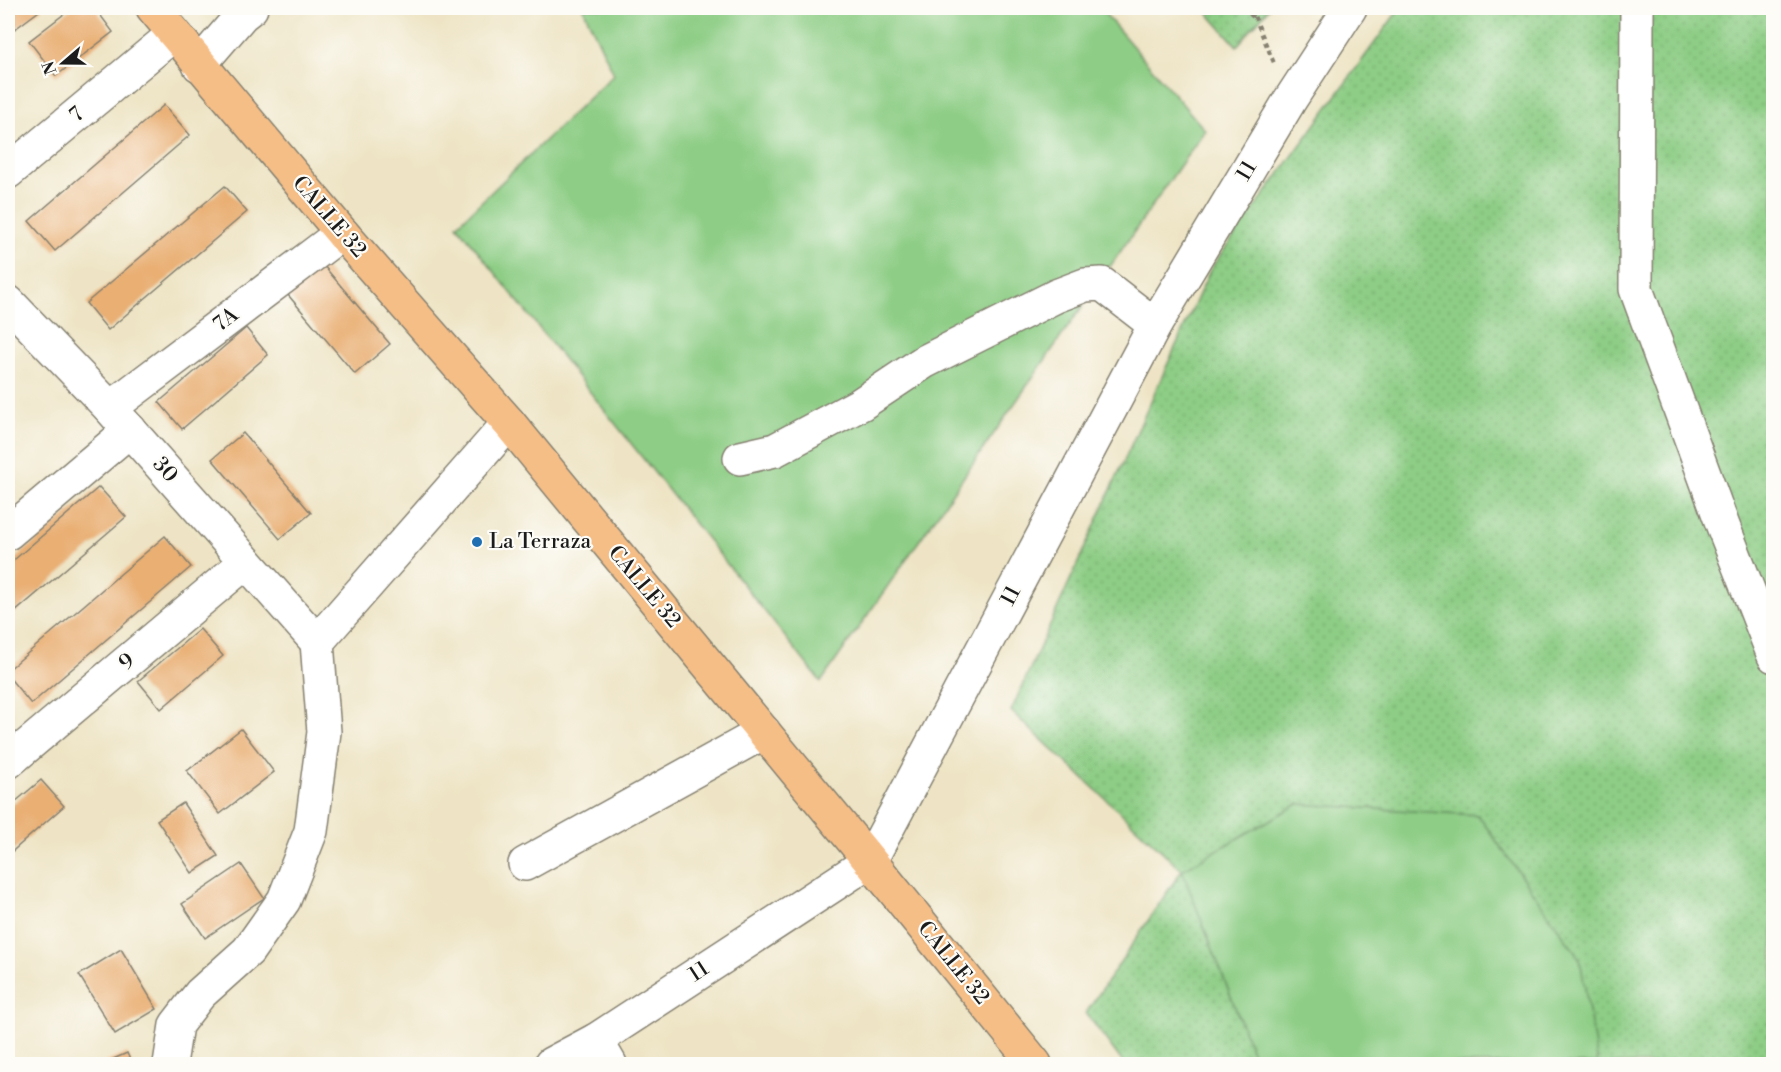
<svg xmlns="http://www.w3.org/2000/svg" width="1781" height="1072" font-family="'Libre Bodoni',serif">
<defs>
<pattern id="grass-dots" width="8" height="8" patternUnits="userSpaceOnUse" patternTransform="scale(1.5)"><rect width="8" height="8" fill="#8dcd85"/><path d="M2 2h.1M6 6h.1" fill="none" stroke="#79af72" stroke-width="1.8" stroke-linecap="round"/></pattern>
</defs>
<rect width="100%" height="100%" fill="#fdfcf7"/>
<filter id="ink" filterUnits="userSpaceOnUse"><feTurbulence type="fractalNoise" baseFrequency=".0167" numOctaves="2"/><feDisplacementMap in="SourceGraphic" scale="12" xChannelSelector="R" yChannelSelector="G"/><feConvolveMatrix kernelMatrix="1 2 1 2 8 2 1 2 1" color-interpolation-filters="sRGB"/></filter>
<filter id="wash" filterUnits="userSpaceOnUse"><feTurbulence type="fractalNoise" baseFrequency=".008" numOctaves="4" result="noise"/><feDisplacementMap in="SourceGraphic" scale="24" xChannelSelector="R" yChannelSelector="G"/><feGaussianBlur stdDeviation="1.35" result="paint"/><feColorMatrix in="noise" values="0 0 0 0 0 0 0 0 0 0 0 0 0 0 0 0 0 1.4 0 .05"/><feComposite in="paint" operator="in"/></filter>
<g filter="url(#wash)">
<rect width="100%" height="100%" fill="#eee4c5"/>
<g fill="url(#grass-dots)" stroke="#547450" stroke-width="1.5">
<path d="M1203,8H1269L1237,46Z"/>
<path d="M1400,8H1773V1064H1124L1086,1013L1182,870L1011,711L1211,268Z"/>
</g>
<g fill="#8dcd85" stroke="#547450" stroke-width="1.5">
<path d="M583,8H1100L1205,130L821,682L457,225L614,74Z"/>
<path d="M1298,804L1478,815L1580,959L1598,1064H1257L1182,870Z"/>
</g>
<g id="blocks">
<g fill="#e9af73">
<path d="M8,8H43L11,32L8,27Z"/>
<path d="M72,8H95L113,32L56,76L29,41Z"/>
<path d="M164,105L190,135L55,251L29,221Z"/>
<path d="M225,186L247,212L108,330L86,303Z"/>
<path d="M318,259L390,344L355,374L283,289Z"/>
<path d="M246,328L268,355L182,429L159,402Z"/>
<path d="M243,433L311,513L280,539L212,459Z"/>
<path d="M99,487L126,517L8,618V565Z"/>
<path d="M165,536L191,567L31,704L8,676V670Z"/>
<path d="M200,629L223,656L161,709L138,681Z"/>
<path d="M241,729L274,772L220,814L187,771Z"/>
<path d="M41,780L64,806L8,855V808Z"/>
<path d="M183,803L218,856L192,873L157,820Z"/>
<path d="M241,864L264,898L205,938L182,904Z"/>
<path d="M121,949L157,1009L115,1034L79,975Z"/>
<path d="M127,1053L132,1064H102Z"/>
</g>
</g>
</g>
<g filter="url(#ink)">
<use href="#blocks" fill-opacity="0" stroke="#858070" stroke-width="1.5"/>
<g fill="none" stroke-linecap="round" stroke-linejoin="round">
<g stroke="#858070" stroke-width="36">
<g id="minor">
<path d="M1637,8L1636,289L1723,526L1774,656"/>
<path d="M199,65L242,15L251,8"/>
<path d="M8,172L174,34"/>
<path d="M8,302L110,408L317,642"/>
<path d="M110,408L342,233"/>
<path d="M740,458L775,450L861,404L924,362L1056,296L1085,285L1102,284L1155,325"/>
<path d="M8,533L130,430"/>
<path d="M317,642L509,423"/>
<path d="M8,762L246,562"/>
<path d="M525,864L764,732"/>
<path d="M596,1040L610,1064"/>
<path d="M170,1064L176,1025L200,994L248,951L284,900L311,831L324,732L317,642"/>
<path d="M551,1064L596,1040L870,861L1155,325L1290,100L1350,8"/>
</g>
</g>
<g stroke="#858070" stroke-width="36">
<path id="major" d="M153,8L342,233L509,423L870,861L1035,1064"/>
</g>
<g stroke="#858070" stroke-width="4" stroke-dasharray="4.5 4.5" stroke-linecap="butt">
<path d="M1243,8L1254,18"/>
<path d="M1252,8L1255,18L1274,63"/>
</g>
<use href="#minor" stroke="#fff" stroke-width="33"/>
<use href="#major" stroke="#f6be87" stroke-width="33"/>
</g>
</g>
<circle fill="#1f6fb2" stroke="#fdfcf7" stroke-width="2" cx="477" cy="542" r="6"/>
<g text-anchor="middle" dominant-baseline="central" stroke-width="4.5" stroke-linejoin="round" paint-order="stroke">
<g font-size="21" fill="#1c1c1c" stroke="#fdfcf7">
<text transform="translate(77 115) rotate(-40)">7</text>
<text transform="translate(1247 171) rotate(-59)">11</text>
<text transform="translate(329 217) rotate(49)">CALLE 32</text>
<text transform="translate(226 320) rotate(-37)">7A</text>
<text transform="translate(165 470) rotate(48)">30</text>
<text transform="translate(644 587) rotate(50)">CALLE 32</text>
<text transform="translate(1011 596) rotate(-62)">11</text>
<text transform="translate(127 662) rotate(-40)">9</text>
<text transform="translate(953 963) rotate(51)">CALLE 32</text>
<text transform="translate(699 972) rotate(-33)">11</text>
</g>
<g font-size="21" fill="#1c1c1c" stroke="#fdfcf7" text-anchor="start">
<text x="489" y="542">La Terraza</text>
</g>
</g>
<rect width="1781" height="1072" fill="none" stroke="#fdfcf7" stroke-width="30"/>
<g transform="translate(63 63) rotate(250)" stroke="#fdfcf7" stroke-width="4.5" paint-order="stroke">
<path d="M0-4.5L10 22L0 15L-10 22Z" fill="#1c1c1c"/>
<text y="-9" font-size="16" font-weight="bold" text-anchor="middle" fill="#1c1c1c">N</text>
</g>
</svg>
